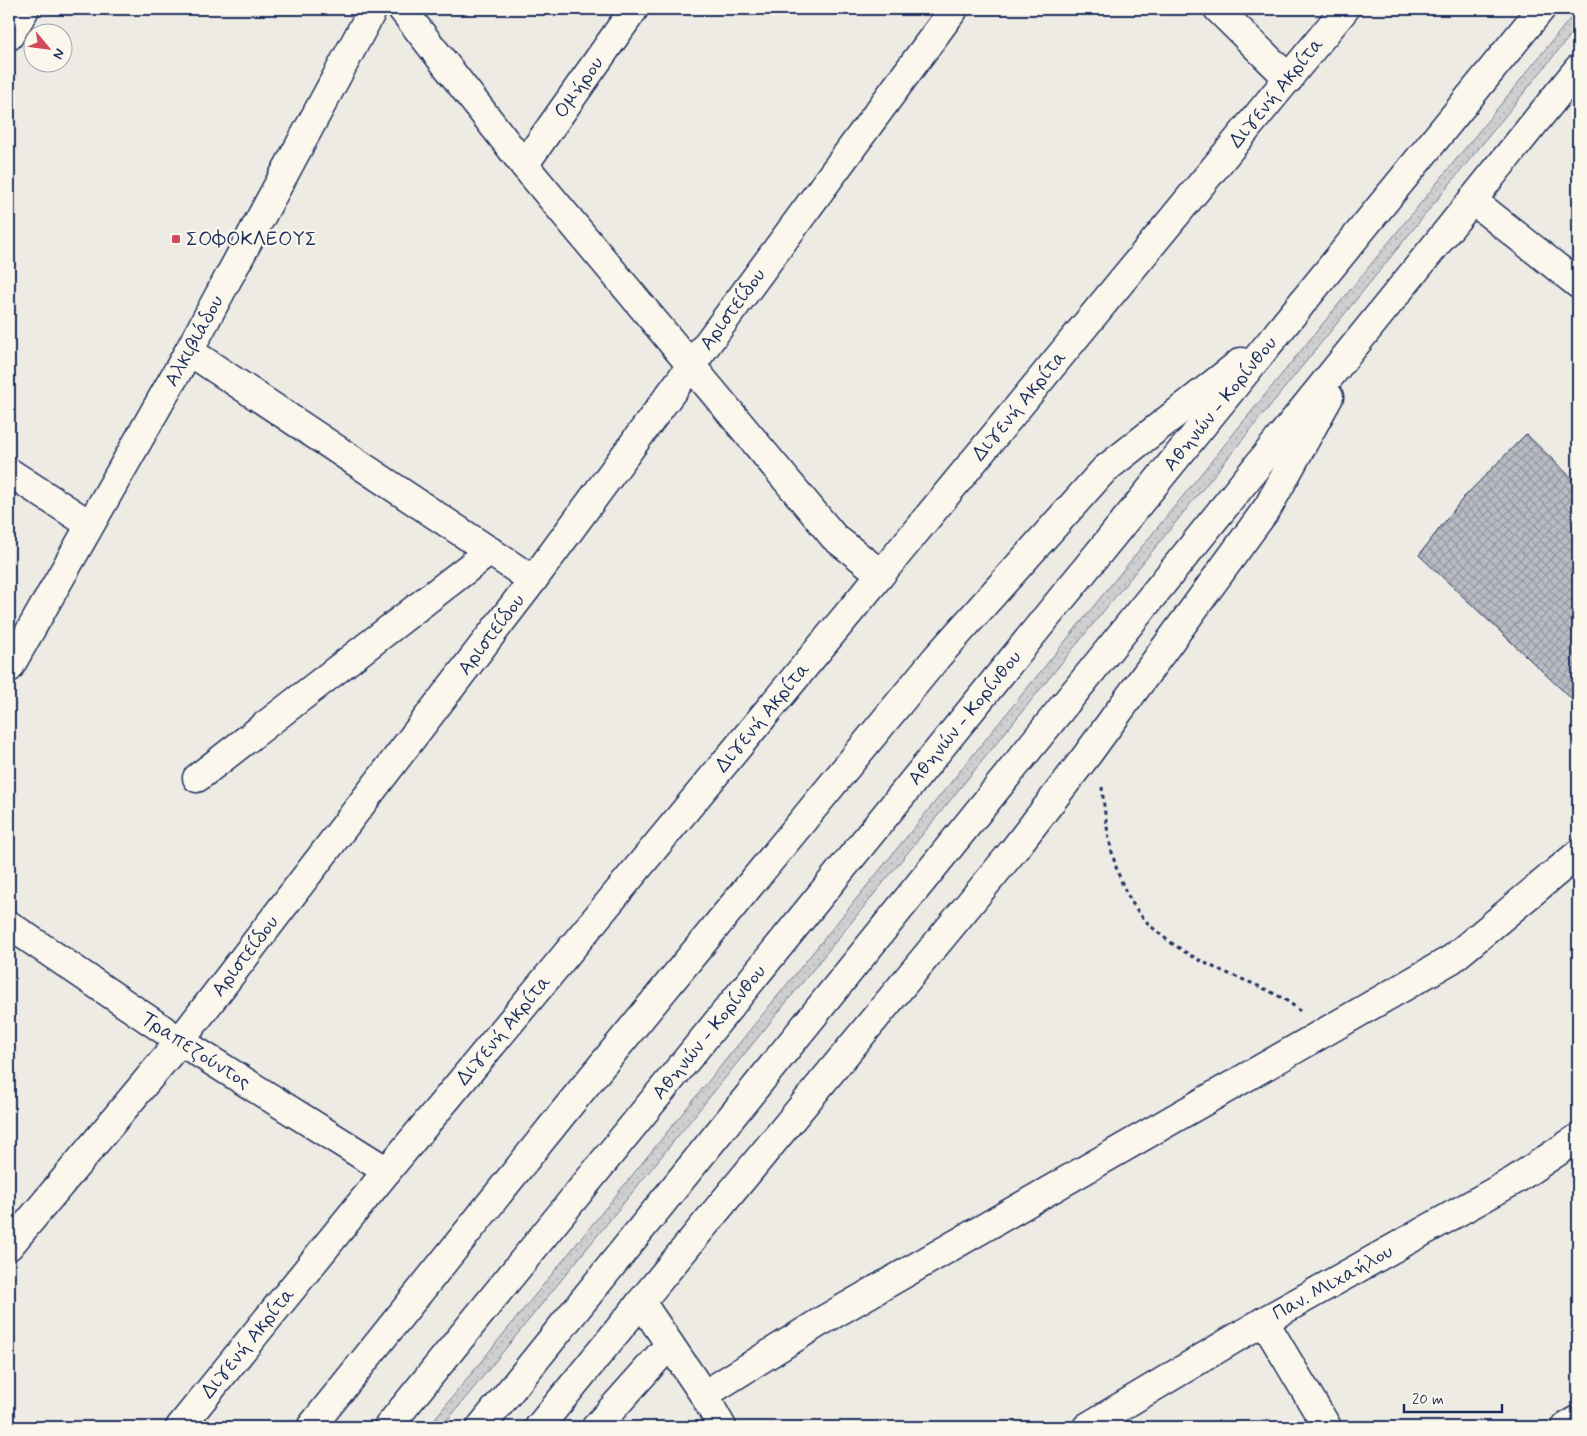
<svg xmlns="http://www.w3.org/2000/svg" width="1587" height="1436" viewBox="0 0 1587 1436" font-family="Mynerve,sans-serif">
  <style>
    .green { fill: url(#green-dots); stroke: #747f96 }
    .building { fill: url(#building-cross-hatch); stroke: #1b2f5e }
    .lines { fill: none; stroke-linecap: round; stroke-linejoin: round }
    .street-casing { stroke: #1b2f5e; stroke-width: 31 }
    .secondary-casing { stroke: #1b2f5e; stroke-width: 31 }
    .highway-casing { stroke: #1b2f5e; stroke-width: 31 }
    .path { stroke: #1b2f5e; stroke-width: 3; stroke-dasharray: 4 4; stroke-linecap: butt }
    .street { stroke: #fbf7ec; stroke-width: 28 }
    .secondary { stroke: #fbf7ec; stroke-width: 28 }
    .highway { stroke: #fbf7ec; stroke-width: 28 }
    .poi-dot { fill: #d1495b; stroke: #fbf7ec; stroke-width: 2 }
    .labels { text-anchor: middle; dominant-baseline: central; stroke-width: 4.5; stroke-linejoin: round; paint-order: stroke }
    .street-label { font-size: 20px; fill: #1b2f5e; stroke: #fbf7ec }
    .poi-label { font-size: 20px; fill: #1b2f5e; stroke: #fbf7ec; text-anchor: start }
  </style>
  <defs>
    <pattern id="green-dots" width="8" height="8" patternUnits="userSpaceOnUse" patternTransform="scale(1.25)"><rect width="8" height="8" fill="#cecfcf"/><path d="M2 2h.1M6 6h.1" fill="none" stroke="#b0b2b4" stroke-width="1.8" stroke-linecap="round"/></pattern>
    <pattern id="building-cross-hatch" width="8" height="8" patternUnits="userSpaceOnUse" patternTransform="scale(1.25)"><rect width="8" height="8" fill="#b9bcc3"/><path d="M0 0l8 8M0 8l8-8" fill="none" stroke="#9699a2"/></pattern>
  </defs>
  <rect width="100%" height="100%" fill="#eeebe4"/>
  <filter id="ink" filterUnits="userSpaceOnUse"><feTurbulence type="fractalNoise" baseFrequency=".02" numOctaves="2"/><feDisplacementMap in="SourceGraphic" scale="10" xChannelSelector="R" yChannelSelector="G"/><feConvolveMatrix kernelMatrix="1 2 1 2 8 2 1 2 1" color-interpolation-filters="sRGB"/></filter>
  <g filter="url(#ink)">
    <path class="green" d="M 1578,9 L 1578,26 L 442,1427 L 428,1427 Z"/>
    <path class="building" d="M 1526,434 L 1578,484 L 1578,705 L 1419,555 L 1464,497 Z"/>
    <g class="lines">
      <g class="street-casing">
        <g id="street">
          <path d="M 1218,9 L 1289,79"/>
          <path d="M 9,36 L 25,9"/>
          <path id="s1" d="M 524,165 L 634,9"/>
          <path d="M 1472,200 L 1578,284"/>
          <path d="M 189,351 L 533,580"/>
          <path d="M 9,472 L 89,524"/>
          <path d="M 197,778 L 490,551"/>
          <path id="s2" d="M 9,925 L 180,1041 L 387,1171"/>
          <path d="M 641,1302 L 704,1395 L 722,1427"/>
          <path d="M 1264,1321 L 1327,1427"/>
          <path d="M 704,1395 L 820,1322 L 1452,959 L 1578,854"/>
          <path id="s3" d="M 180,1427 L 387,1171 L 881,574"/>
          <path d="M 596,1427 L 669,1345"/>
          <path id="s4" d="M 1087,1427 L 1264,1321 L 1515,1180 L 1578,1138"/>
          <path d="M 1566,1427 L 1578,1420"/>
        </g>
      </g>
      <g class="secondary-casing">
        <g id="secondary">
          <path id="s5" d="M 402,9 L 524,165 L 834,537 L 881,574 L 1345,9"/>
          <path id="s6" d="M 9,668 L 189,351 L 373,9"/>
          <path id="s7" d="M 9,1246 L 180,1041 L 533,580 L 954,9"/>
          <path d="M 539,1427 L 641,1302"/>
        </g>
      </g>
      <g class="highway-casing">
        <g id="highway">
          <path d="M 641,1302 L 1013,851 L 1087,755 L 1268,507 L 1329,397"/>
          <path d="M 311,1427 L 571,1103 L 937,657 L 1104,470 L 1241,362"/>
          <path id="s8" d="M 388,1427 L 1541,9"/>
          <path d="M 481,1427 L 1578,69"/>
        </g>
      </g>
      <path class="path" d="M 1102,787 C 1106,827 1112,876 1137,910 C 1153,933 1184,953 1209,965 C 1239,980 1274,988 1300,1011"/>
      <use href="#street" class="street"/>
      <use href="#secondary" class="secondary"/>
      <use href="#highway" class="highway"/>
    </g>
  </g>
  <rect class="poi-dot" x="171" y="234" width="10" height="10" rx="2.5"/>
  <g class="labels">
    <g class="street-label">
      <text stroke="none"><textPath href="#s1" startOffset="95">Ομήρου</textPath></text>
      <text stroke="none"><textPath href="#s5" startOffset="1365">Διγενή Ακρίτα</textPath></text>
      <text stroke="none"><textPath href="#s7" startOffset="1184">Αριστείδου</textPath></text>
      <text stroke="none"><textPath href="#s6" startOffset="376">Αλκιβιάδου</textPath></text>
      <text stroke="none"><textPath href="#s8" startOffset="1319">Αθηνών - Κορίνθου</textPath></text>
      <text stroke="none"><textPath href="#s5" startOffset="960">Διγενή Ακρίτα</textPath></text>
      <text stroke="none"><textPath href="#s7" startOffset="779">Αριστείδου</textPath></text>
      <text stroke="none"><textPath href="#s3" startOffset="918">Διγενή Ακρίτα</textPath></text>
      <text stroke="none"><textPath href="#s8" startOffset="914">Αθηνών - Κορίνθου</textPath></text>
      <text stroke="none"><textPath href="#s7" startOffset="374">Αριστείδου</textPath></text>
      <text stroke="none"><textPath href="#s3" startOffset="512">Διγενή Ακρίτα</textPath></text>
      <text stroke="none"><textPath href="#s8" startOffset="509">Αθηνών - Κορίνθου</textPath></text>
      <text stroke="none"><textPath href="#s2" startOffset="225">Τραπεζούντος</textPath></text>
      <text stroke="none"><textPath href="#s4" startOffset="285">Παν. Μιχαήλου</textPath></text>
      <text stroke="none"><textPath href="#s3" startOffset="108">Διγενή Ακρίτα</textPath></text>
    </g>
    <g class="poi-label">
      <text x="186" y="239">ΣΟΦΟΚΛΕΟΥΣ</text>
    </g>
  </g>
  <rect width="1587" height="1436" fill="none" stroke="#fbf7ec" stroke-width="30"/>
  <rect x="15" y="15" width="1557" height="1406" fill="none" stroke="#1b2f5e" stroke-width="2" filter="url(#ink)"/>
  <g transform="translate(48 48) rotate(119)"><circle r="24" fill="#fbf7ec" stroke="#a1a7b3"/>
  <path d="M0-4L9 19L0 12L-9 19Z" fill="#d1495b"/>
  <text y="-8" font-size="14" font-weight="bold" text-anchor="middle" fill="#1b2f5e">N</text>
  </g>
  <path d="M1404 1404v8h98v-8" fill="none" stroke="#1b2f5e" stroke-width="2.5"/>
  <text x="1412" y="1404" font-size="15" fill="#1b2f5e" stroke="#fbf7ec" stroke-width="4" paint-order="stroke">20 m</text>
</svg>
